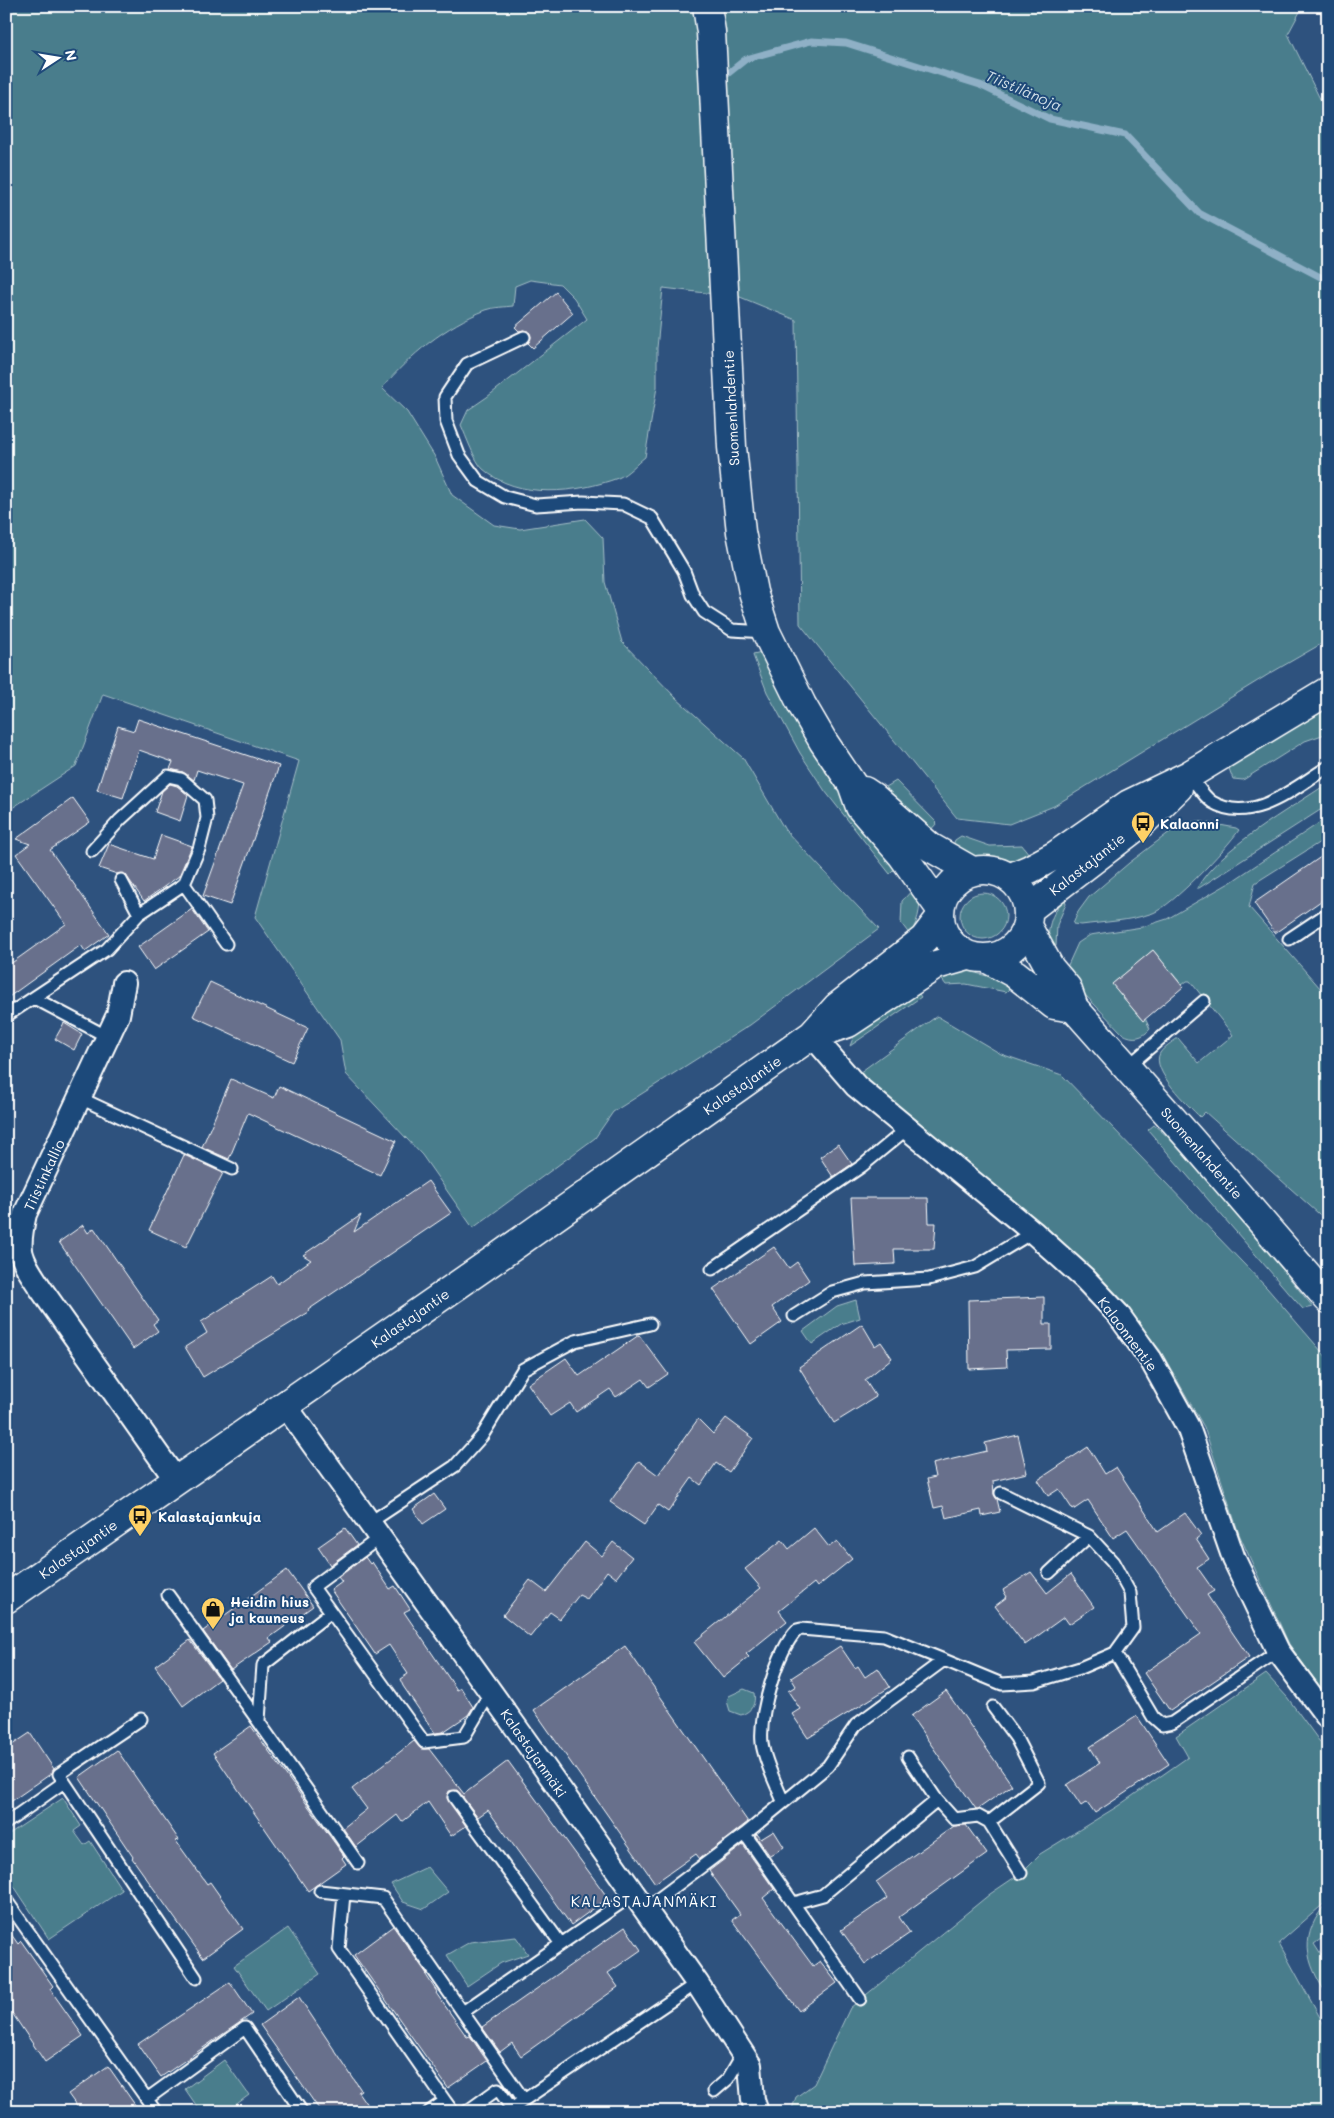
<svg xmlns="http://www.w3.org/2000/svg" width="1334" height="2118" viewBox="0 0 1334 2118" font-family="Mali,sans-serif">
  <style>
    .green { fill: #487d8c; stroke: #a4bec6 }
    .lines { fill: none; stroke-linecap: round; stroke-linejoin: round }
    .stream { stroke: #8fb0c6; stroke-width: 7 }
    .building { fill: #68708c; stroke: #fff }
    .service-casing { stroke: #fff; stroke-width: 15 }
    .minor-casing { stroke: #fff; stroke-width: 26 }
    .secondary-casing { stroke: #fff; stroke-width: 31 }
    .service { stroke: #1f4a7a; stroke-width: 11 }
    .minor { stroke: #1f4a7a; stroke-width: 22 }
    .secondary { stroke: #1f4a7a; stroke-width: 28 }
    .labels { text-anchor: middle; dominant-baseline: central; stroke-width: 4; stroke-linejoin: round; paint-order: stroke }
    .street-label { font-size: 14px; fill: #fff; stroke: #1f4a7a }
    .poi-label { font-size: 14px; font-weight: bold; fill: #fff; stroke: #1f4a7a; text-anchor: start }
    .water-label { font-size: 15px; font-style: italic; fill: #d0dee7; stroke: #1f4a7a }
    .neighbourhood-label { font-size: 15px; letter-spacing: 1px; fill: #fff; stroke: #1f4a7a }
  </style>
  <rect width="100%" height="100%" fill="#2e527e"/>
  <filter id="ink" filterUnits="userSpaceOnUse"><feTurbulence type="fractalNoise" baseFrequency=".02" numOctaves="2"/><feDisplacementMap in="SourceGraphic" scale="10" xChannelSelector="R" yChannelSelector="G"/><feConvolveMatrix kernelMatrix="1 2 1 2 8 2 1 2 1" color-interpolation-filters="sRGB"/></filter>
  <g filter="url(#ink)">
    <path class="green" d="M 6,6 L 1303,6 L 1288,34 L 1328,115 L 1328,640 L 1269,674 L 1054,806 L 1009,824 L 957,818 L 800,624 L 796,320 L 740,297 L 663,288 L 657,348 L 657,387 L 645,457 C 637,463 628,474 618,478 C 577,493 518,500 483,469 C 475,462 466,436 461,425 L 468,410 L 487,397 L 587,319 L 574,298 L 560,284 L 530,280 L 515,286 L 513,306 C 505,307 494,307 486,310 C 445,326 410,355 382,388 L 407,412 L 435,457 L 452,495 L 494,525 L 520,529 L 585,519 L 603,538 L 605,582 L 622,642 L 676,698 L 743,758 L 785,830 L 879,929 L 750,1025 L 613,1112 L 595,1138 L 473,1228 L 422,1155 L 346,1074 L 340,1040 L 255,917 L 299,761 L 103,694 L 76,766 L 6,812 Z
      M 762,652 C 779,691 797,729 821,765 C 844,800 872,832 899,865 L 890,874 L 825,791 L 800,753 L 767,692 L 754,658 L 753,654 Z
      M 1328,704 L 1328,733 L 1305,741 L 1243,780 L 1233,779 L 1228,766 Z
      M 896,781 L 937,823 L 928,833 L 907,813 L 886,787 Z
      M 1328,783 L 1328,805 L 1199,888 L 1197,888 C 1220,847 1289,810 1328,783 Z
      M 1328,817 L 1328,837 L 1255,883 L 1249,907 L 1328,997 L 1328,1222 L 1205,1112 L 1200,1117 C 1188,1105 1150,1070 1160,1053 C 1164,1047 1172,1042 1178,1038 L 1199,1063 L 1233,1035 L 1190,981 L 1187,981 L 1182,985 L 1153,950 L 1112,984 L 1142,1020 L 1145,1018 L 1150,1029 C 1143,1038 1133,1040 1123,1034 L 1064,973 L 1064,969 L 1068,965 L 1078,943 L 1090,935 L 1142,927 L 1167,919 L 1231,882 Z
      M 1198,821 L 1236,828 L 1239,830 C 1226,849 1172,906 1153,913 C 1130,921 1104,922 1081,925 L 1073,924 L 1078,912 L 1089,897 L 1129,863 L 1179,825 Z
      M 961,836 L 990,846 L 1022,845 L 1032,858 C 1005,866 977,858 952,848 L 955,840 Z
      M 917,885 C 922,904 920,917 910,935 L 901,923 L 902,901 Z
      M960 916a23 23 0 1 1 46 0a23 23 0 1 1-46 0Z
      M 1065,899 L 1066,904 L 1057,925 L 1056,946 L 1050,951 C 1046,930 1050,914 1065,899 Z
      M 960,969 L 991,977 L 1011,987 L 1006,992 L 966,984 L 946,985 L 937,973 Z
      M 914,987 L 921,997 L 850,1046 L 856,1030 Z
      M 937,1016 L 1001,1054 L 1062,1075 L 1267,1288 L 1328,1359 L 1328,1698 L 1289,1644 L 1239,1534 L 1204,1427 L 1160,1350 L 1112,1290 L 988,1182 L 859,1073 Z
      M 1154,1125 L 1167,1136 L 1251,1231 L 1313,1307 L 1303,1309 L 1287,1291 L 1148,1130 Z
      M 856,1300 L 860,1318 L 841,1324 L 812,1344 L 803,1331 L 837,1306 Z
      M 1266,1674 L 1287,1697 L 1328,1753 L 1328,1900 L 1279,1943 L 1328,2032 L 1328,2112 L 791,2112 L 796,2097 L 814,2084 L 850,2008 L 990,1894 L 1021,1873 L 1040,1854 L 1118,1806 L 1188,1757 L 1176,1736 Z
      M 744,1689 L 754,1693 C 756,1704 752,1711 741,1715 L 730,1711 L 727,1701 L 729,1696 Z
      M 63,1798 L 81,1826 L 74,1831 L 84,1845 L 90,1841 L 122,1890 L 49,1939 L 6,1874 L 6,1836 Z
      M 427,1867 L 448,1892 L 424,1909 L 403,1902 L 391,1884 Z
      M 1328,1901 L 1328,1934 L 1314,1944 L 1321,1955 L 1328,1952 L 1328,1996 C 1304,1960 1299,1936 1328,1901 Z
      M 288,1928 L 320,1974 L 266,2011 L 234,1966 Z
      M 516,1937 L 528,1954 L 501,1963 L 467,1986 L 447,1955 L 470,1942 Z
      M 224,2060 L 249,2095 L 226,2112 L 201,2112 L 185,2089 Z"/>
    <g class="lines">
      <path class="stream" d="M 721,79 L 746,59 L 811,41 L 846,43 L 980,85 L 1050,119 L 1125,135 L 1199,213 L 1328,281"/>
    </g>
    <path class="building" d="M 556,292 L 573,313 L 533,348 L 528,343 L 531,337 L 529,331 L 524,330 L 519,331 L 515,327 Z
      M 138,719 L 279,766 L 230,905 L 203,896 L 243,785 L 197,770 L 194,780 L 183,772 L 170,769 L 173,762 L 139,750 L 123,798 L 97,790 L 118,726 L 134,731 Z
      M 170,784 L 177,786 L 188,795 L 180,821 L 155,812 L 162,791 Z
      M 73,798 L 90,822 L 50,850 L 109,934 L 85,951 L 81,945 L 6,999 L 6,967 L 66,924 L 16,854 L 30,844 L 16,839 Z
      M 161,835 L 192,846 L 179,876 L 144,901 L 125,874 L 117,874 L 99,868 L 109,844 L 153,859 Z
      M 1328,852 L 1328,896 L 1275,933 L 1254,903 Z
      M 192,909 L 208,932 L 154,970 L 138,947 Z
      M 1153,950 L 1183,987 L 1143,1021 L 1112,984 Z
      M 210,982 L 308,1028 L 292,1062 L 193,1016 Z
      M 64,1023 L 82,1034 L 74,1050 L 55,1039 Z
      M 231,1079 L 274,1098 L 279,1086 L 396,1141 L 380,1175 L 248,1113 L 229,1159 L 202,1147 Z
      M 838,1144 L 852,1164 L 833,1177 L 820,1157 Z
      M 184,1155 L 223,1173 L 186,1247 L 149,1230 Z
      M 428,1181 L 451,1213 L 308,1310 L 309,1312 L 203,1377 L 185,1347 L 207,1333 L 201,1322 L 272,1276 L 277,1284 L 311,1260 L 303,1255 L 361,1215 L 354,1232 Z
      M 851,1198 L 928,1198 L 929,1223 L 936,1223 L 934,1249 L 894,1249 L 895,1264 L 855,1266 Z
      M 83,1225 L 88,1233 L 94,1228 L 158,1320 L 153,1324 L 158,1331 L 133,1349 L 59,1242 Z
      M 774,1247 L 789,1268 L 797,1262 L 809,1280 L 772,1307 L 782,1322 L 751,1344 L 713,1289 Z
      M 1044,1297 L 1044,1324 L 1051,1324 L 1051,1349 L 1006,1350 L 1007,1367 L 969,1369 L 968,1300 Z
      M 862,1324 L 875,1346 L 881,1342 L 892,1358 L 865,1380 L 876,1397 L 834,1423 L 799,1367 Z
      M 639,1335 L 668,1374 L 649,1387 L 643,1379 L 616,1397 L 610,1389 L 576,1412 L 570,1403 L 550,1416 L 528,1384 L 566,1358 L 579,1376 Z
      M 726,1418 L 753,1438 L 729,1472 L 716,1463 L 701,1485 L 692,1478 L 668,1512 L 658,1505 L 644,1525 L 610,1502 L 639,1461 L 658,1475 L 698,1419 L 713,1434 Z
      M 1018,1435 L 1027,1473 L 993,1481 L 994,1494 L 997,1499 L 1000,1512 L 982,1516 L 981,1510 L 946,1518 L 943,1506 L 934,1508 L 927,1479 L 935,1477 L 932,1464 L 987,1451 L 985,1443 Z
      M 1088,1447 L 1105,1474 L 1116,1467 L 1158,1532 L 1185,1513 L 1201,1535 L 1196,1539 L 1209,1559 L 1197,1567 L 1214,1591 L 1207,1595 L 1249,1657 L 1170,1711 L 1144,1673 L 1201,1634 L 1127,1529 L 1113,1538 L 1088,1500 L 1073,1510 L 1059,1489 L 1048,1496 L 1038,1480 Z
      M 434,1494 L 445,1509 L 423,1524 L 413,1509 Z
      M 345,1528 L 357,1545 L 330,1565 L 318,1547 Z
      M 814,1528 L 829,1547 L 837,1541 L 852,1559 L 817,1587 L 814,1583 L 779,1611 L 787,1621 L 746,1654 L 749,1657 L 723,1678 L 694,1642 L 761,1588 L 745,1569 L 782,1540 L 789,1549 Z
      M 585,1542 L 602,1556 L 613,1542 L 632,1557 L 616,1578 L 607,1571 L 587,1599 L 579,1595 L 560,1619 L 550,1612 L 530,1637 L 503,1615 L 530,1580 L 546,1592 Z
      M 365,1557 L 370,1564 L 372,1562 L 390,1589 L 395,1586 L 410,1609 L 404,1612 L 457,1690 L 461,1688 L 473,1707 L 468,1715 L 443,1732 L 435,1733 L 403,1686 L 400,1679 L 408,1674 L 389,1645 L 375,1654 L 331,1590 L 342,1582 L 338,1577 Z
      M 287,1570 L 313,1606 L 269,1638 L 272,1642 L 231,1670 L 203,1631 Z
      M 1031,1572 L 1047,1593 L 1071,1574 L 1094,1607 L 1069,1624 L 1064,1617 L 1025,1645 L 995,1606 L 1007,1597 L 1003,1590 Z
      M 190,1640 L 219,1679 L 183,1706 L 155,1666 Z
      M 625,1646 L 748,1822 L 700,1859 L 696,1854 L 655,1883 L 534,1710 Z
      M 840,1646 L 855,1668 L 858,1666 L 865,1677 L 878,1668 L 890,1687 L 808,1738 L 792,1714 L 800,1709 L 788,1691 L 796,1686 L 791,1678 Z
      M 946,1691 L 1012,1785 L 978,1809 L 976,1809 L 911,1716 Z
      M 1137,1716 L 1169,1764 L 1095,1813 L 1087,1802 L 1081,1806 L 1067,1785 L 1100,1763 L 1090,1747 Z
      M 251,1726 L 344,1856 L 342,1858 L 346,1864 L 308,1891 L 213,1753 Z
      M 30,1733 L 54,1769 L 52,1773 L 6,1805 L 6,1749 Z
      M 414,1741 L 421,1749 L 429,1749 L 464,1794 L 508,1761 L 608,1898 L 571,1925 L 488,1810 L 478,1817 L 457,1790 L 449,1791 L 447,1798 L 466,1826 L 451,1836 L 428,1802 L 402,1822 L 397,1815 L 356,1847 L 343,1828 L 367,1809 L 352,1789 Z
      M 117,1750 L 179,1840 L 176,1841 L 207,1884 L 210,1882 L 243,1929 L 203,1958 L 132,1858 L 133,1857 L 79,1777 Z
      M 966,1825 L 987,1854 L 899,1917 L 910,1933 L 865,1964 L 841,1930 L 887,1898 L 876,1882 L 954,1826 Z
      M 774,1831 L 784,1847 L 770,1856 L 755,1835 L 757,1834 L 761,1839 Z
      M 743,1845 L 774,1889 L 763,1898 L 813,1966 L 820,1961 L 837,1983 L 799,2011 L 732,1920 L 740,1914 L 709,1871 Z
      M 393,1926 L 427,1974 L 426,1975 L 437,1992 L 436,1993 L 467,2037 L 470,2036 L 487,2061 L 448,2088 L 354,1955 Z
      M 6,1927 L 18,1944 L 21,1941 L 53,1986 L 50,1989 L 83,2036 L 45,2062 L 6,2004 Z
      M 625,1927 L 641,1950 L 608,1973 L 618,1987 L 521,2056 L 512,2043 L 500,2052 L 482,2027 Z
      M 230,1982 L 252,2014 L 161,2077 L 138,2044 Z
      M 299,1997 L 361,2090 L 358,2092 L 372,2112 L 321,2112 L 260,2025 Z
      M 108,2066 L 140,2112 L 81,2112 L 68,2094 Z"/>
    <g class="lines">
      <g class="service-casing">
        <path id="service" d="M 524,337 L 467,364 L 445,397 L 446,421 L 459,455 L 478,481 L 505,497 L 536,505 L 583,502 L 623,504 L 652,518 L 684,571 L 693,595 L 704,612 L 732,630 L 766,632
          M 1189,775 C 1196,783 1203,796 1212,802 C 1252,826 1295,787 1328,767
          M 121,880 L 139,914
          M 184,884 L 226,944
          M 1289,939 L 1328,913
          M 34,998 L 108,1037
          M 6,1016 L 107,949 L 139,914 L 184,884 L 199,849 L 207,818 L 205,800 L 181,779 L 168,776 L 120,820 L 92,851
          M 1126,1068 L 1204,1001
          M 80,1098 L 232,1169
          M 712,1269 L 862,1166 L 908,1128
          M 794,1316 L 832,1292 L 865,1283 L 929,1279 L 975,1267 L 1033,1232
          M 369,1523 L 455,1466 L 482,1436 L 523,1369 L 575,1341 L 650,1324
          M 371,1544 L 313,1587 L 424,1742 L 464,1737 L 484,1703
          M 1049,1573 L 1089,1536
          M 168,1595 C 232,1684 296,1773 358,1863
          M 1115,1653 L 1153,1717 L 1162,1725 L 1172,1723 L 1278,1651
          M 944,1660 L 1002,1684 L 1034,1682 L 1080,1668 L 1115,1653 L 1133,1628 L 1130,1593 L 1113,1562 L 1089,1536 L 1001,1493
          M 993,1707 L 1016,1738 L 1039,1783 L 989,1822 L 1021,1873
          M 141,1719 L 59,1774 L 196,1978
          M 259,1720 L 263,1665 L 331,1612
          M 908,1757 L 937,1800 L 954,1819 L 978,1816 L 989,1822
          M 454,1797 L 561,1944 L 634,1894
          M 783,1801 C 776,1784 764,1760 762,1743 C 759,1714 777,1651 797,1630 L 801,1629 L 884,1636 L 944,1660 L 856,1725 L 828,1766 L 745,1834 L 860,1999
          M 6,1823 L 64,1782
          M 320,1891 L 383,1898 L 524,2100
          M 344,1894 L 339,1949 L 445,2101 L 429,2112
          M 6,1900 L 156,2112
          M 794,1903 L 823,1895 L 937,1800
          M 645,1909 L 745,1834
          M 463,2012 L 561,1944
          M 714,2091 L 728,2079 L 742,2055
          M 147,2099 L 245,2028 L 302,2112
          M 445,2101 L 453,2112
          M 466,2112 L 498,2089 L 512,2109
          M 514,2112 L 512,2109 L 524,2100 L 697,1983"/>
      </g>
      <g class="minor-casing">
        <path id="minor" d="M 124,983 L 118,1015 L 25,1214 C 16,1253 20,1257 41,1289 L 176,1480
          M 812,1035 L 856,1086 L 1033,1232 L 1084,1278 L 1118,1314 L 1151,1360 L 1188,1427 L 1234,1559 L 1278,1651 L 1328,1718
          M 285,1405 L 520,1733 L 697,1983 L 750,2065 L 753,2100 L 757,2112"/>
      </g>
      <g class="secondary-casing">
        <path id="secondary" d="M 707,6 L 711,32 L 732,447 L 741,532 L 753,592 L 766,632 L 802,705 L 823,741 L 852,784 L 860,807 L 902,855 L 940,908
          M 864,791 L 873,797 L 930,847 L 972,871
          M940 914a44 44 0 1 1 88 0a44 44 0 1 1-88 0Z
          M 1009,878 L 1030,869 L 1056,855 L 1129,804 L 1189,775 L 1328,691
          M 1028,910 L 1144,821 L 1178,788
          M 1027,926 L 1050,968 L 1067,988 L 1074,1008 L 1192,1141 L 1328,1299
          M 986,958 L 1015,974 L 1054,1005 L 1074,1008
          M 816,1034 L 848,1023 L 936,965 L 968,956
          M 6,1599 L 498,1257 L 812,1035 L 837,1007 L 924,939 L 940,918"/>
      </g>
      <use href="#service" class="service"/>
      <use href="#minor" class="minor"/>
      <use href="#secondary" class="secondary"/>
    </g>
  </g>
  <defs>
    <g id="bus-pin" transform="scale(1.25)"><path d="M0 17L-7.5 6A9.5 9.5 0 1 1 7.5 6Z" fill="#ffd166" stroke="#1f4a7a"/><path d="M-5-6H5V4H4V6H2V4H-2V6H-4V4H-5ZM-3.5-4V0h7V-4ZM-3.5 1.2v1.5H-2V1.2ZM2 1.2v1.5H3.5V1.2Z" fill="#111"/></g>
    <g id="shop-pin" transform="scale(1.25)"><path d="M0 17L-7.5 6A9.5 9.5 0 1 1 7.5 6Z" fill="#ffd166" stroke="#1f4a7a"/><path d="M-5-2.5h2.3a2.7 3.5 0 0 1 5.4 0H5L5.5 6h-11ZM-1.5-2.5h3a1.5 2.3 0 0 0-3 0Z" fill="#111"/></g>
  </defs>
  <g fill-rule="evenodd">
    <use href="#bus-pin" x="1143" y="823"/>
    <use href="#bus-pin" x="140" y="1516"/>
    <use href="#shop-pin" x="213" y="1609"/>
  </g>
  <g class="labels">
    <g class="street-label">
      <text transform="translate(731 408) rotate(-93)">Suomenlahdentie</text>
      <text transform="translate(1087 864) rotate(-38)">Kalastajantie</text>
      <text transform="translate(742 1085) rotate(-35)">Kalastajantie</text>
      <text transform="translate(1202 1153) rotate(49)">Suomenlahdentie</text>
      <text transform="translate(44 1175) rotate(-65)">Tiistinkallio</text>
      <text transform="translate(410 1318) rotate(-35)">Kalastajantie</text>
      <text transform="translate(1128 1334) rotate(53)">Kalaonnentie</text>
      <text transform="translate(78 1549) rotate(-35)">Kalastajantie</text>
      <text transform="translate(534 1753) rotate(55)">Kalastajanmäki</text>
    </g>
    <g class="poi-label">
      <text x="1160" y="823">Kalaonni</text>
      <text x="158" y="1516">Kalastajankuja</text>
      <text x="230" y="1601">Heidin hius<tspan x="230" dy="16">ja kauneus</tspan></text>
    </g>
    <g class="water-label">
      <text transform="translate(1024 90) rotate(23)">Tiistilänoja</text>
    </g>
    <g class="neighbourhood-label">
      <text x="644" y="1901">KALASTAJANMÄKI</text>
    </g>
  </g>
  <rect width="1334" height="2118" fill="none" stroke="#1f4a7a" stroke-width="25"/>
  <rect x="12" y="12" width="1309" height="2093" fill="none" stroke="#fff" stroke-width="2" filter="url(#ink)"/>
  <g transform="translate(58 58) rotate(78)" stroke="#1f4a7a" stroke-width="4" paint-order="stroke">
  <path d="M0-4L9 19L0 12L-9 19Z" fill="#ffffff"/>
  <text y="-8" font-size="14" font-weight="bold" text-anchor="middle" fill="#ffffff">N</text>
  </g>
</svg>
